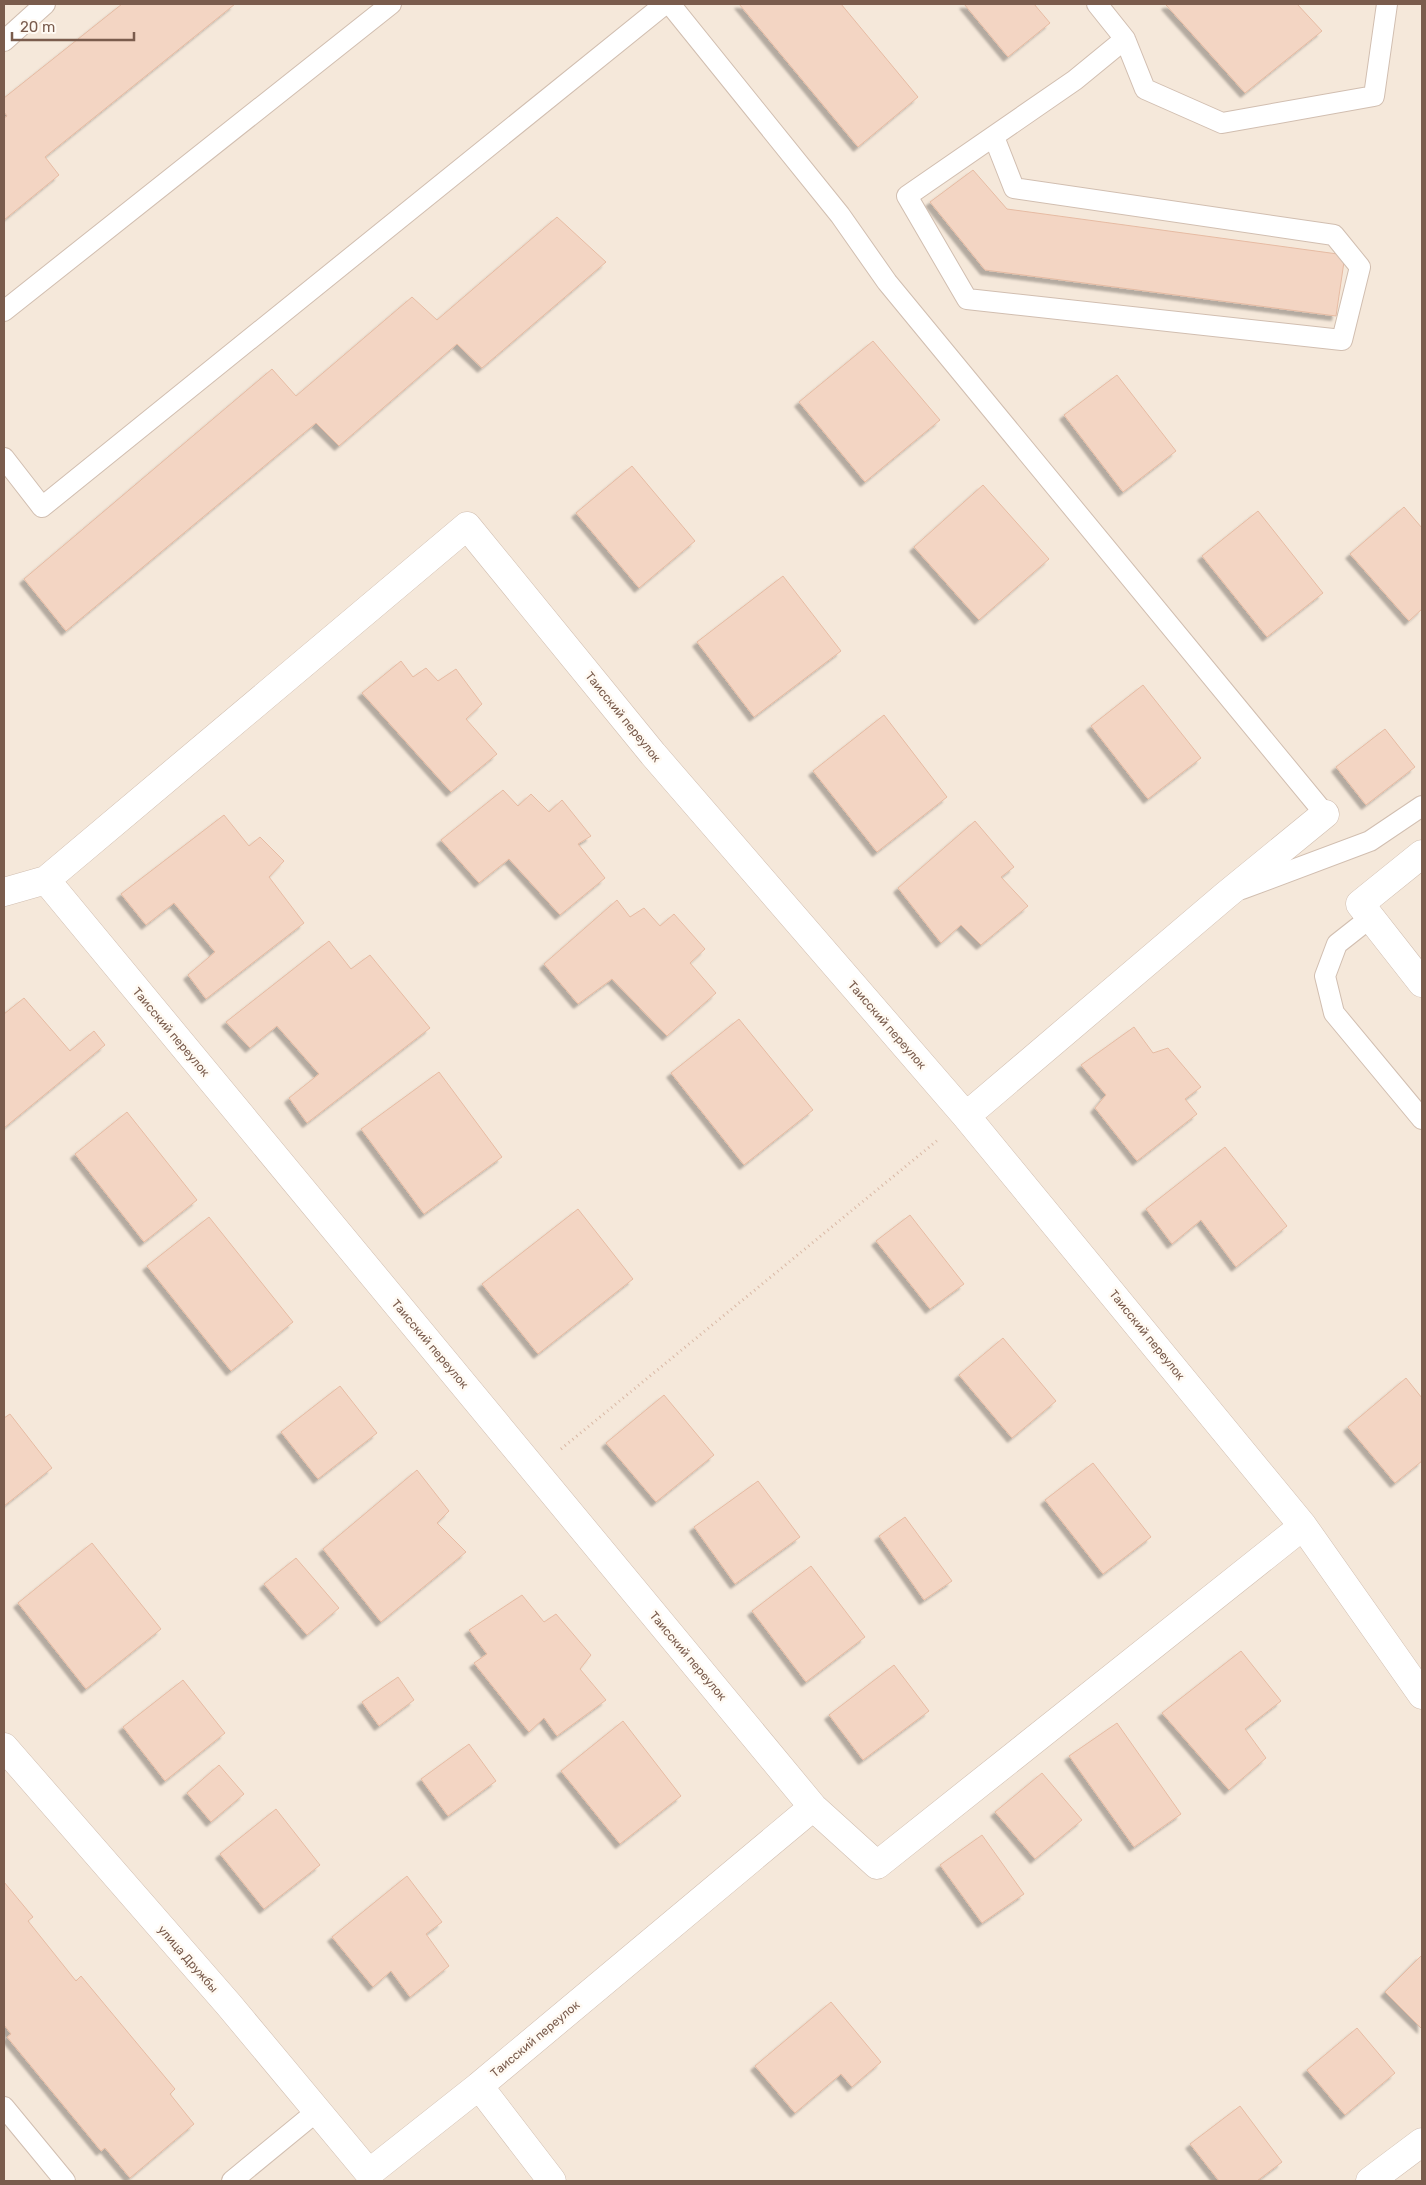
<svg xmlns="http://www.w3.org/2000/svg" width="1426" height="2185" viewBox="0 0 1426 2185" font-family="Rubik,sans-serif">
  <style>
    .residential { fill: #f5e8da }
    .building { fill: #f3d5c3; stroke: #e6bba3; filter: url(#shadow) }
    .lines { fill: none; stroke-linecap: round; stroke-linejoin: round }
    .lane-casing { stroke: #d1beb0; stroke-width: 22 }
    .street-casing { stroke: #d1beb0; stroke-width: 29 }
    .path { stroke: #d9b8a5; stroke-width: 3; stroke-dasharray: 1 4; stroke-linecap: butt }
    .lane { stroke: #fff; stroke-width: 20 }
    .street { stroke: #fff; stroke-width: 28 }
    .labels { text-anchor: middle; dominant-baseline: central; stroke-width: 5; stroke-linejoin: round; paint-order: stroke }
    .street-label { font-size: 12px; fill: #7a5c4d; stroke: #fffaf3 }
  </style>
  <defs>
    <filter id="shadow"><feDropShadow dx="-4.5" dy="4.5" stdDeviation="1" flood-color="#0004"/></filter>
  </defs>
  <rect width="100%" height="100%" fill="#fdf6ec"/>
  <path class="residential" d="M 4,4 L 1422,4 L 1422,2181 L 4,2181 Z"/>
  <path class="building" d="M 122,4 L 235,4 L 45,157 L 59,175 L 4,220 L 4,118 L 7,116 L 4,112 L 4,98 Z
    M 739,4 L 841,4 L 918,97 L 858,147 Z
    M 964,4 L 1034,4 L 1050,23 L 1008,57 Z
    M 1169,4 L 1297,4 L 1322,31 L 1245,93 L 1166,5 Z
    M 973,170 L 1007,209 L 1345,255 L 1336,316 L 985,270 L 930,202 Z
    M 557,217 L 606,262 L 482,368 L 457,344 L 339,446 L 316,423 L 66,631 L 24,579 L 272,369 L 296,396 L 412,297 L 437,320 Z
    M 873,341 L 940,420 L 865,482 L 799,402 Z
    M 1117,375 L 1176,451 L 1123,492 L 1064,415 Z
    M 632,466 L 695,541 L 639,588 L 576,513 Z
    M 983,485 L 1049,559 L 979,620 L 914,547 Z
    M 1404,507 L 1422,528 L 1422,609 L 1409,621 L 1350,554 Z
    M 1258,511 L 1323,593 L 1267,637 L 1202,556 Z
    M 783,576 L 841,651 L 754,717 L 697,642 Z
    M 401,661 L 413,677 L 426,668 L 438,681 L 456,669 L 482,704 L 466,719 L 497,754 L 451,792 L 362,693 Z
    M 1143,685 L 1201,758 L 1148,799 L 1091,726 Z
    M 884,715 L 947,797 L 877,852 L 813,771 Z
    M 1385,729 L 1415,767 L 1366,805 L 1336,767 Z
    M 503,790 L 518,806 L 531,794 L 549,812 L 562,800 L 591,836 L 578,844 L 605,878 L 560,915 L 509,859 L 479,883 L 441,840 Z
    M 224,815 L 249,846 L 260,837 L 284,861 L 269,877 L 304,923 L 206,999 L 188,975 L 215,952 L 174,903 L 146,925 L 121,894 Z
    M 975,821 L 1014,867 L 1001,877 L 1028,906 L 981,945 L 961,925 L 941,943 L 898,888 Z
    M 617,900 L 630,917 L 644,908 L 660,926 L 674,914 L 705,949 L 690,963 L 716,993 L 667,1036 L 612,979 L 578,1004 L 544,964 Z
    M 329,941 L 351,969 L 370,955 L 430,1028 L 307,1123 L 289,1098 L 319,1074 L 277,1026 L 250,1048 L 226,1022 Z
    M 24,998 L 70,1051 L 94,1031 L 105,1045 L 4,1128 L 4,1014 Z
    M 739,1019 L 813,1110 L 744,1165 L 671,1073 Z
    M 1134,1027 L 1153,1053 L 1168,1048 L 1201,1087 L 1185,1099 L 1197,1114 L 1137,1161 L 1095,1108 L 1106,1095 L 1081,1065 Z
    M 439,1072 L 502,1157 L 424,1214 L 361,1129 Z
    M 127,1112 L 197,1200 L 144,1242 L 75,1154 Z
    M 1225,1147 L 1287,1226 L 1236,1267 L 1201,1220 L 1172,1244 L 1146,1209 Z
    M 578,1209 L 633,1279 L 538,1354 L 482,1284 Z
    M 910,1215 L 964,1284 L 930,1309 L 876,1241 Z
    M 209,1217 L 293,1322 L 231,1371 L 147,1266 Z
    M 1003,1338 L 1056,1401 L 1012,1438 L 959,1375 Z
    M 1406,1378 L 1422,1398 L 1422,1461 L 1395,1483 L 1348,1427 Z
    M 340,1386 L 377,1433 L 318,1479 L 281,1432 Z
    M 664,1395 L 714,1455 L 656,1502 L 606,1443 Z
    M 10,1414 L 52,1468 L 4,1506 L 4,1418 Z
    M 1093,1463 L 1151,1537 L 1103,1574 L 1045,1500 Z
    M 417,1470 L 449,1511 L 437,1523 L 466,1552 L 381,1622 L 323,1549 Z
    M 758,1481 L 800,1537 L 735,1584 L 694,1527 Z
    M 905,1517 L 952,1581 L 924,1600 L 879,1536 Z
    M 92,1543 L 161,1629 L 86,1689 L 18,1603 Z
    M 296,1558 L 339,1608 L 307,1635 L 264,1584 Z
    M 811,1566 L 865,1637 L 806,1682 L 752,1611 Z
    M 522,1595 L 544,1622 L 556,1614 L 591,1655 L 580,1669 L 606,1700 L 557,1736 L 544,1718 L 529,1732 L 474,1663 L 487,1654 L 469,1630 Z
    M 1241,1651 L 1281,1701 L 1245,1729 L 1266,1758 L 1229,1790 L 1162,1713 Z
    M 894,1665 L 929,1711 L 863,1760 L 829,1715 Z
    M 398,1677 L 414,1700 L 379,1726 L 362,1702 Z
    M 183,1680 L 225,1733 L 165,1781 L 123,1727 Z
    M 623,1721 L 681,1796 L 620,1844 L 561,1771 Z
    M 1117,1723 L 1181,1814 L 1134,1847 L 1069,1756 Z
    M 469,1744 L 496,1781 L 448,1816 L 421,1779 Z
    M 219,1765 L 244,1794 L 211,1822 L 187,1793 Z
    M 1042,1773 L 1082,1820 L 1035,1859 L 995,1812 Z
    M 276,1809 L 320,1865 L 264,1909 L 220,1854 Z
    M 982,1835 L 1024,1894 L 982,1923 L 940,1865 Z
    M 407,1876 L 442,1922 L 426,1934 L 449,1966 L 410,1997 L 391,1971 L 373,1987 L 332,1937 Z
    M 4,1882 L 33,1917 L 28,1921 L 76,1981 L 81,1976 L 175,2089 L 170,2094 L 194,2124 L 130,2178 L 105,2148 L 101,2151 L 7,2037 L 11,2034 L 4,2025 Z
    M 1422,1955 L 1422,2029 L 1385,1992 Z
    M 831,2002 L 881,2062 L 852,2087 L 841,2074 L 795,2113 L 755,2066 Z
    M 1357,2028 L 1395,2073 L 1345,2115 L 1307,2070 Z
    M 1240,2106 L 1282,2162 L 1257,2181 L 1219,2181 L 1190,2144 Z"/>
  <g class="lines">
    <g class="lane-casing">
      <path id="lane" d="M 670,4 L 840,215 L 887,282 L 1325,814
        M 1097,4 L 1125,39 L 1145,89 L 1222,123 L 1374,96 L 1387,4
        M 4,41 L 45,4
        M 994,137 L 1014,188 L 1334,235 L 1360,267 L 1342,340 L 967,299 L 907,196 L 1075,80 L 1125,39
        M 4,311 L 391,4
        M 4,458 L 42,507 L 665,4
        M 1242,889 L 1370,841 L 1422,806
        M 1370,918 L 1337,944 L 1325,976 L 1334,1013 L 1422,1119
        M 4,2107 L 65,2181
        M 232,2181 L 316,2112"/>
    </g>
    <g class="street-casing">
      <path id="street" d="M 1422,854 L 1360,904 L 1422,983
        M 46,880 L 813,1807 L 877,1865 L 1303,1526
        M 4,892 L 46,880 L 467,526 L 653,754 L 966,1116 L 1303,1526 L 1422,1695
        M 966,1116 L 1226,895 L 1325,814
        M 4,1747 L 229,2005 L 369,2173 L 479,2086 L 813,1807
        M 479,2086 L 552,2181
        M 1370,2181 L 1422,2142"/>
    </g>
    <path class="path" d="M 561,1449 L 939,1139"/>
    <use href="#lane" class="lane"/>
    <use href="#street" class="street"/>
  </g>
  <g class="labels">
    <g class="street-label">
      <text transform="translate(623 717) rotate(51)">Таисский переулок</text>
      <text transform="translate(887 1025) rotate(49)">Таисский переулок</text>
      <text transform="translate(171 1032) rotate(50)">Таисский переулок</text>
      <text transform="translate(1147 1335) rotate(51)">Таисский переулок</text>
      <text transform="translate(430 1344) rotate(50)">Таисский переулок</text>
      <text transform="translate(688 1656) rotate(50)">Таисский переулок</text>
      <text transform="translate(188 1959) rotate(49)">улица Дружбы</text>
      <text transform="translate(535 2039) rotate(-40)">Таисский переулок</text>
    </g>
  </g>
  <rect width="1426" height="2185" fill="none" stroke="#7a5c4d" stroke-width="10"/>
  <path d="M12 32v8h122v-8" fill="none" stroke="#7a5c4d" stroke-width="2.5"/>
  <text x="20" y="32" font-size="15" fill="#7a5c4d" stroke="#fffaf3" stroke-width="4" paint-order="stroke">20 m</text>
</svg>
